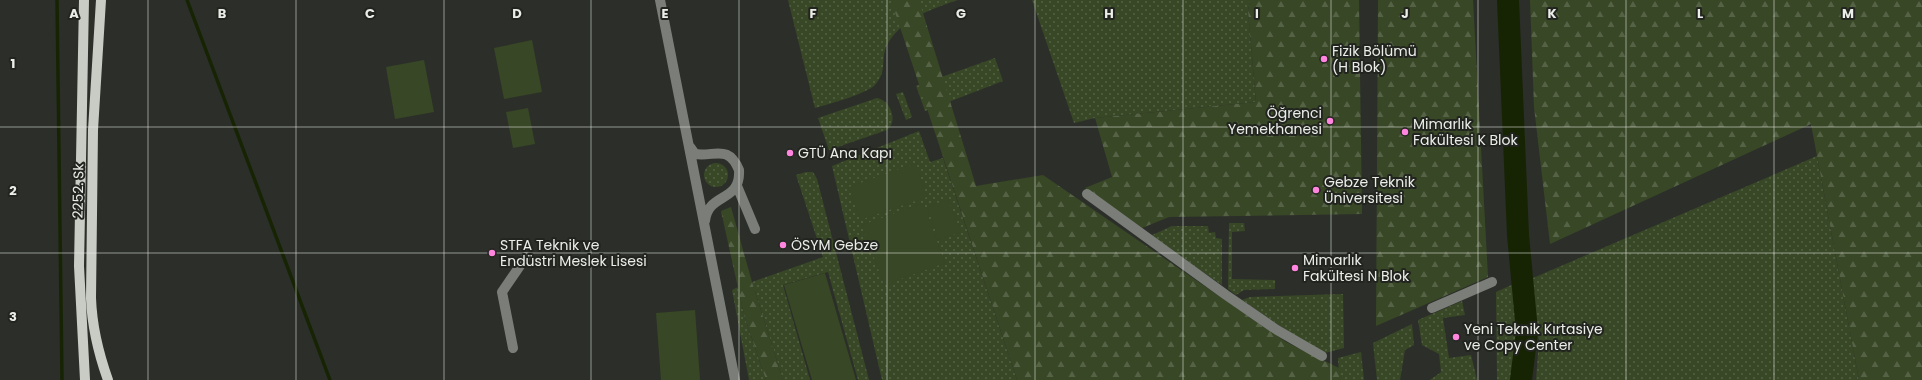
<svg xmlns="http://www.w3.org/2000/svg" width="1922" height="380" viewBox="0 0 1922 380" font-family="Poppins,sans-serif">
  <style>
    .grass { fill: url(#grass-dots) }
    .forest { fill: url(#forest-firs) }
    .pitch { fill: #384725 }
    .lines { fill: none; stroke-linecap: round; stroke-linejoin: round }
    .stream { stroke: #172404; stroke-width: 3.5 }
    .river { stroke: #172404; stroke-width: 22 }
    .minor { stroke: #7b7d79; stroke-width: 10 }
    .major { stroke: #c9ccc5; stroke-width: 10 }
    .grid { fill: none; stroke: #ebede9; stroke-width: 1; stroke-opacity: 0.55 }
    .poi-dot { fill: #ff85df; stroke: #22251f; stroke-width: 1.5 }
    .labels { text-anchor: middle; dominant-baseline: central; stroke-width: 4; stroke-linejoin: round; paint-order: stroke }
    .poi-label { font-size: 14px; fill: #ebede9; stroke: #22251f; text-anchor: start }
    .street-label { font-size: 14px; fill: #ebede9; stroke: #22251f }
    .grid-label { font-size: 13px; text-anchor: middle; font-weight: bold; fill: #ebede9; stroke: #22251f; stroke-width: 4; stroke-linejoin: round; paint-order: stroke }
  </style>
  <defs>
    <pattern id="grass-dots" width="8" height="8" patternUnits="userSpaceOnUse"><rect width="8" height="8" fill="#384725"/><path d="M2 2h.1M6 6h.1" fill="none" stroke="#556245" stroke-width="1.8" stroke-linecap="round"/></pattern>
    <pattern id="forest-firs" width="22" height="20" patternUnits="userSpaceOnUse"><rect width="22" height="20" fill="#384725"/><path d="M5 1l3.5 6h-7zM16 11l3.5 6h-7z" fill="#556245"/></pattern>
  </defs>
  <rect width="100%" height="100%" fill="#2c2f29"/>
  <path class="grass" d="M 788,0 L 958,0 C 933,8 900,20 887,45 C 880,59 888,70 875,85 C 866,94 829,104 815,108 Z
    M 1032,0 L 1250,0 L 1248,11 L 1256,102 L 1095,118 L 1074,123 Z
    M 995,58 L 1003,81 L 925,111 L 916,86 Z
    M 903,92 L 912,117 L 906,120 L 896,94 Z
    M 877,98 C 890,100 899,121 887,130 L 829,150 L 818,118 Z
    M 919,131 L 930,162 L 943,158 L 1017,380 L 882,380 L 832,166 Z
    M 1817,156 L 1859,380 L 1536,380 L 1539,339 L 1526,281 Z
    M704 175a12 12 0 1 1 24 0a12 12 0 1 1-24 0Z
    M 806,172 L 813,172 L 817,179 L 869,380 L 858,380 L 828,272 L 783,285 L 810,380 L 783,380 L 752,282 L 823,257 L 796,175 Z
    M 1229,223 L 1244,223 L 1245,231 L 1232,232 L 1232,279 L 1275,280 L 1275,289 L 1244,290 L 1236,295 L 1228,289 Z
    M 1172,226 L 1208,226 L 1209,233 L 1215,232 L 1216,238 L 1222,239 L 1222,285 L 1150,236 Z
    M 1518,282 L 1524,341 L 1520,380 L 1497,380 L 1496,292 Z
    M 738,287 L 744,315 L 766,380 L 749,380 L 732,290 Z
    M 1343,294 L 1344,348 L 1321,354 L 1242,300 L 1250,297 Z
    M 1462,301 L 1465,315 L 1443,318 L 1449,358 L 1471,355 L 1477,380 L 1430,380 L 1441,372 L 1439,354 L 1422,345 L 1418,320 Z
    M 1412,324 L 1414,345 L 1405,350 L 1400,380 L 1377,380 L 1373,343 Z
    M 1361,352 L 1364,380 L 1339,380 L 1338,358 Z"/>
  <path class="forest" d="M 891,0 L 919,0 L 976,186 L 1043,175 L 1286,342 L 1339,368 L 1339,380 L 1017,380 Z
    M 1250,0 L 1359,0 L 1362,214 L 1169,217 L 1142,228 L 1085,188 L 1112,177 L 1095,118 L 1256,102 L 1248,11 Z
    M 1378,0 L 1473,0 L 1488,277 L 1376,326 Z
    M 1530,0 L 1922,0 L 1922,380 L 1859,380 L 1811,124 L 1550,244 L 1534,107 Z
    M 731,207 L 752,282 L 783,380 L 766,380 L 744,315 L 721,211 Z"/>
  <path class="pitch" d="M 532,40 L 542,92 L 504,99 L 494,48 Z
    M 424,60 L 434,112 L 395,119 L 386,67 Z
    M 528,108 L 535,144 L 513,148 L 506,112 Z
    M 916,163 L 927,197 L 860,220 L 849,187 Z
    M 948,199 L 961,232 L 939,240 L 927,207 Z
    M 923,203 L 945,263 L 884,285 L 862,225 Z
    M 825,273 L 856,380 L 812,380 L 784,285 Z
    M 695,310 L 700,380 L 661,380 L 656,313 Z"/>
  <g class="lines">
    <path class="stream" d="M 57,0 L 62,380
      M 187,0 L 330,380"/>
    <path class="river" d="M 1508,0 L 1518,235 L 1527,331 L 1521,380"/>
    <path class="minor" d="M 660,0 L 735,380
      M 690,147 L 695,154 C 715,157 728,144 739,170 C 741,203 708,192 705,221
      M 737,186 L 755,229
      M 1087,194 L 1226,295 L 1277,330 L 1322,356
      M 1432,308 L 1492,282
      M 513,348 L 502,292 L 526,257"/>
    <path class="major" d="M 84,0 L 79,266 L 85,380
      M 101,0 L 93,130 L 91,298 C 92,327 98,352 108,380"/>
  </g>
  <path class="grid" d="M 148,0 L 148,380M 296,0 L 296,380M 444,0 L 444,380M 591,0 L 591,380M 739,0 L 739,380M 887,0 L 887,380M 1035,0 L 1035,380M 1183,0 L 1183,380M 1331,0 L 1331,380M 1478,0 L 1478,380M 1626,0 L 1626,380M 1774,0 L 1774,380M 0,127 L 1922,127M 0,253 L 1922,253"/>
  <g class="poi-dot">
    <circle cx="1324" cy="59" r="4"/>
    <circle cx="1330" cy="121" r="4"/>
    <circle cx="1405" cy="132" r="4"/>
    <circle cx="790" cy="153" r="4"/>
    <circle cx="1316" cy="190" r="4"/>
    <circle cx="783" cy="245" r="4"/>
    <circle cx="492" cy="253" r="4"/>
    <circle cx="1295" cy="268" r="4"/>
    <circle cx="1456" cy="337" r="4"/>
  </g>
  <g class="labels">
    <g class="poi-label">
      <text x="1332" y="51">Fizik Bölümü<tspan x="1332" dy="16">(H Blok)</tspan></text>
      <text x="1322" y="113" text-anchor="end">Öğrenci<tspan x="1322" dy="16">Yemekhanesi</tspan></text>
      <text x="1413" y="124">Mimarlık<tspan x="1413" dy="16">Fakültesi K Blok</tspan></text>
      <text x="798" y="153">GTÜ Ana Kapı</text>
      <text x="1324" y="182">Gebze Teknik<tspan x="1324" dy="16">Üniversitesi</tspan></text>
      <text x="500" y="245">STFA Teknik ve<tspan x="500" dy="16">Endüstri Meslek Lisesi</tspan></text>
      <text x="791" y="245">ÖSYM Gebze</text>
      <text x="1303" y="260">Mimarlık<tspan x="1303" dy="16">Fakültesi N Blok</tspan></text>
      <text x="1464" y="329">Yeni Teknik Kırtasiye<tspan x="1464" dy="16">ve Copy Center</tspan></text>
    </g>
    <g class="street-label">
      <text transform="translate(78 191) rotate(-89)">2252. Sk</text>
    </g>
  </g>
  <g class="grid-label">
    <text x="74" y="18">A</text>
    <text x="222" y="18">B</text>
    <text x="370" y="18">C</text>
    <text x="517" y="18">D</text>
    <text x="665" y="18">E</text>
    <text x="813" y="18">F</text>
    <text x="961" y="18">G</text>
    <text x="1109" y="18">H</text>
    <text x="1257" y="18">I</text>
    <text x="1405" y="18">J</text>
    <text x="1552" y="18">K</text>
    <text x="1700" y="18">L</text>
    <text x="1848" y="18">M</text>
    <text x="13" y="68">1</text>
    <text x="13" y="195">2</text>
    <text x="13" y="321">3</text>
  </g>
</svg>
